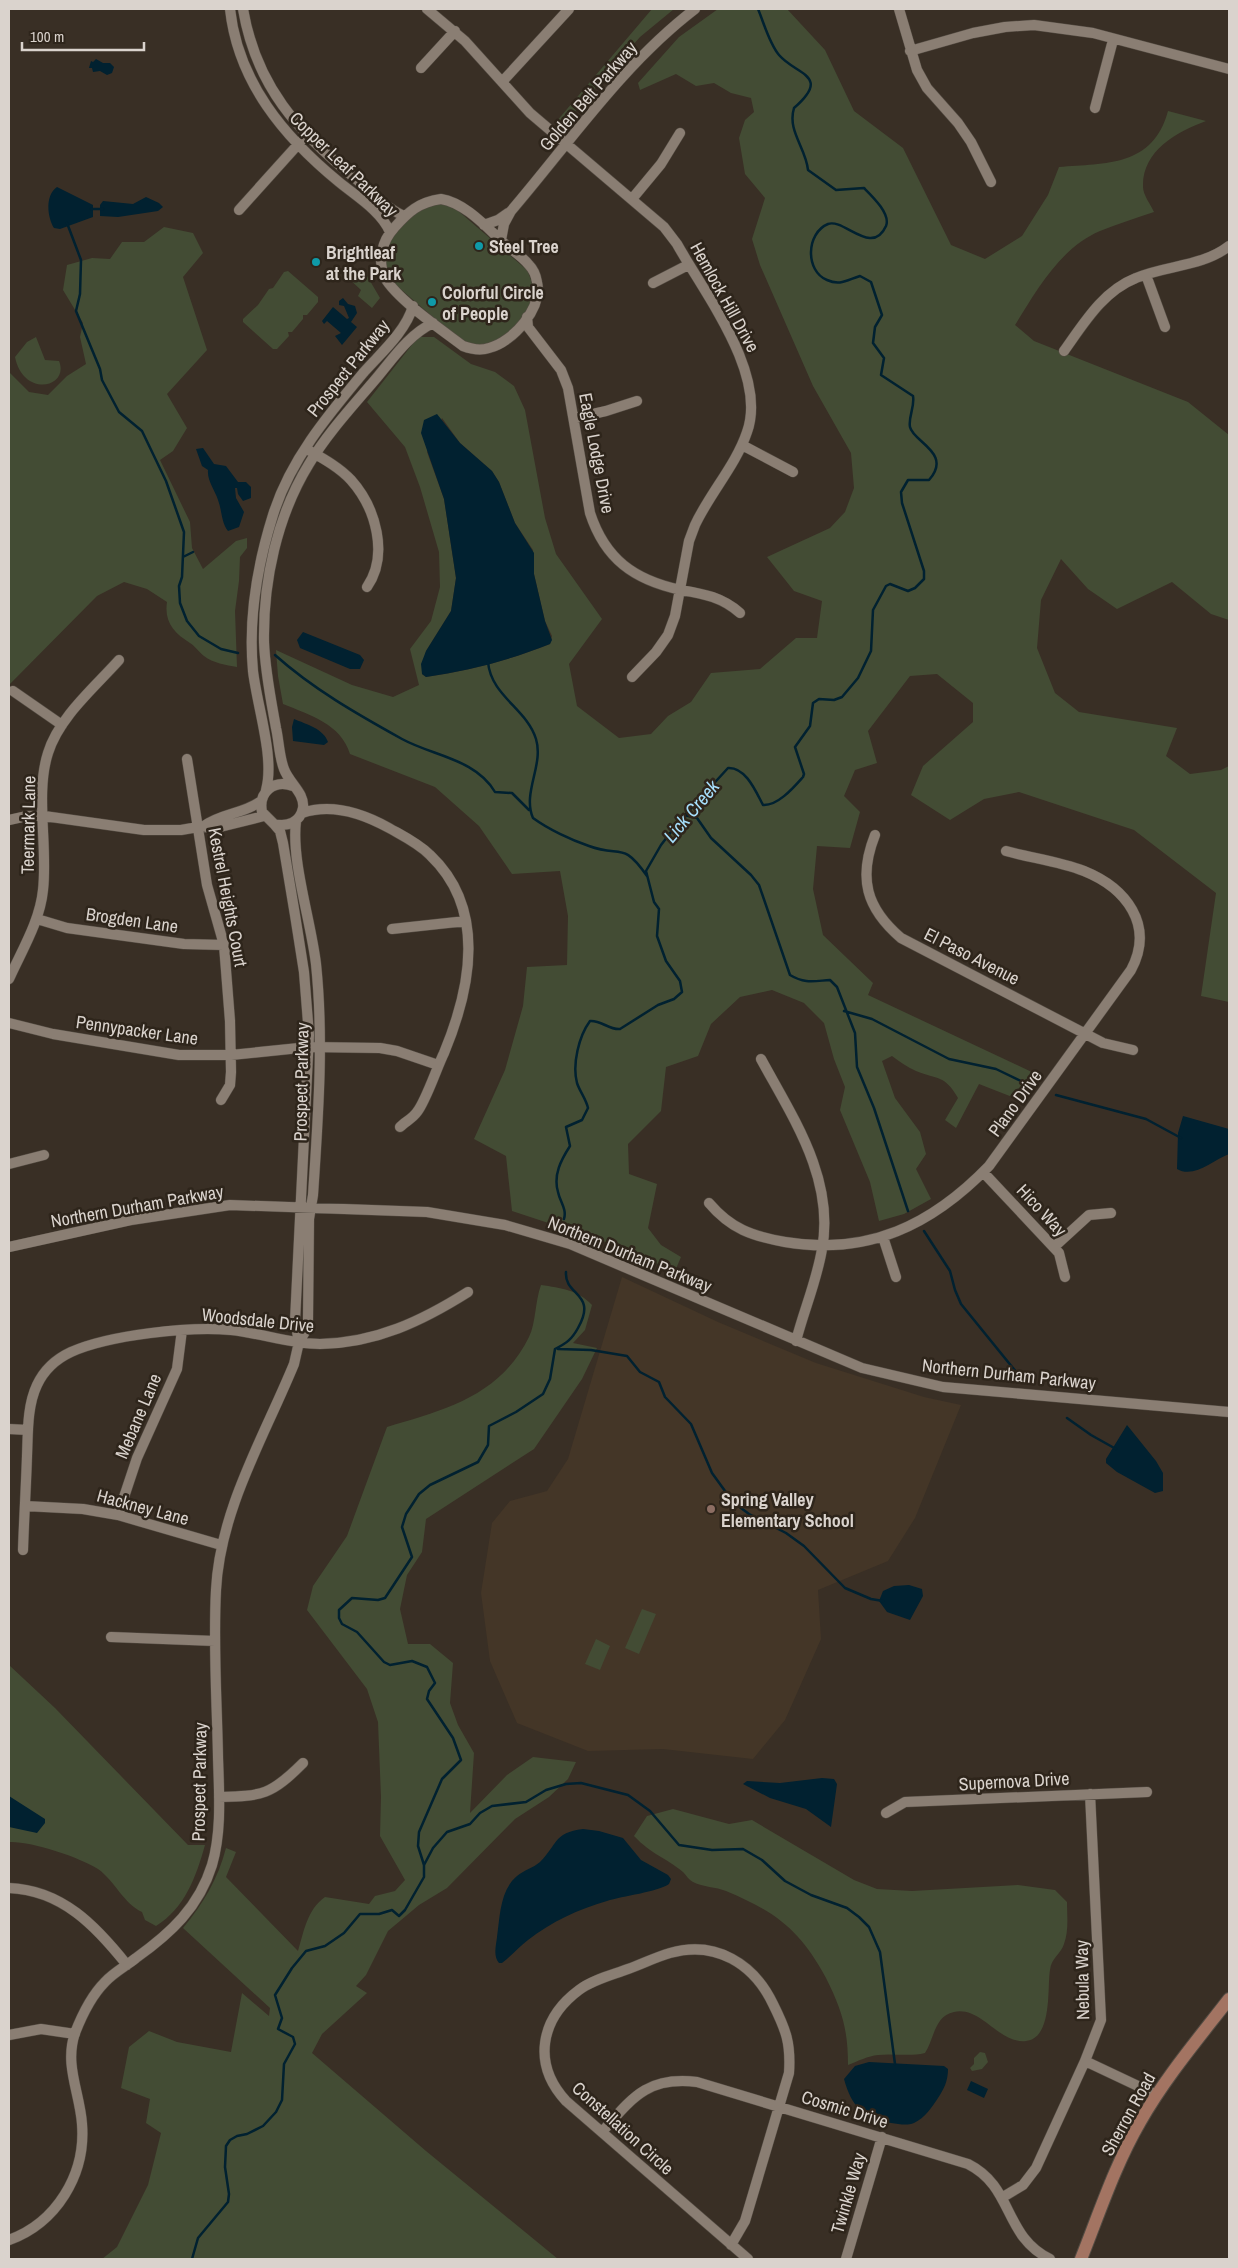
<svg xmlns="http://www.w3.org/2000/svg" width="1238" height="2268" viewBox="0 0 1238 2268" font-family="'Archivo Narrow',sans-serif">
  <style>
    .built { fill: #443627 }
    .green { fill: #434c34; fill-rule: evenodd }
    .water { fill: #012130 }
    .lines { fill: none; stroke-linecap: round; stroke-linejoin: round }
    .stream { stroke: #012130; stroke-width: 2.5 }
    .minor-casing { stroke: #544c43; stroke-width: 11 }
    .major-casing { stroke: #544c43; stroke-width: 14 }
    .minor { stroke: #8a7e73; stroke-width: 10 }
    .major { stroke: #a37462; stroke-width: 12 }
    .culture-dot { fill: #0f9aa8; stroke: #2e251b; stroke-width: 2 }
    .education-dot { fill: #8d6e63; stroke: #2e251b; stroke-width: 2 }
    .labels { text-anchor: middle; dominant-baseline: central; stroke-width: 5; stroke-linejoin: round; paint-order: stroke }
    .street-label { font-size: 18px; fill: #dad3cd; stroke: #2e251b }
    .poi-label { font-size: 18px; font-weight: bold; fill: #dad3cd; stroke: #2e251b; text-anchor: start }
    .water-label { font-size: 19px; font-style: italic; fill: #a6defb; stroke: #2e251b }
  </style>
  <rect width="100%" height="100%" fill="#392f25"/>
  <path class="built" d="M 622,1277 L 718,1322 L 816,1363 L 924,1397 L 961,1405 L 915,1518 L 888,1561 L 818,1590 L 821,1639 L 785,1720 L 753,1759 L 663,1749 L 588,1751 L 517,1723 L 490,1661 L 481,1593 L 492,1523 L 510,1501 L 547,1491 L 568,1459 Z"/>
  <path class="green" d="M 652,9 L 674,9 L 640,37 L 566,122 L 556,122 Z
    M 718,9 L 787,9 L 825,50 L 854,111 L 903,148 L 951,245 L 985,259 L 1022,236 L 1048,195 L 1059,167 C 1106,163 1153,167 1168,111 L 1206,121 C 1176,132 1142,151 1143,187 C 1143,195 1151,205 1154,212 C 1136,218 1117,224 1100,231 C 1060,248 1037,290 1015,325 L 1034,341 L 1188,402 L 1229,435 L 1229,620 L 1211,614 L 1172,582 L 1117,609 L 1088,589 L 1061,559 L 1041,600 L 1037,648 L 1055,693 L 1079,712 L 1177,728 L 1166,756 L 1190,774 L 1221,770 L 1229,766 L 1229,1002 L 1201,996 L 1216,893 L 1134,830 L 1019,792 L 984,799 L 950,820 L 911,795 L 923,766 L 973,722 L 973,703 L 937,674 L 910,676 L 868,731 L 877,763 L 855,770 L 844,796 L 860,812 L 850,848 L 817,846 L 813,889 L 823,935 L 873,983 L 868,995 L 1036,1074 L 1020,1100 L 979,1084 L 956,1128 L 945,1120 L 958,1098 C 944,1074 938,1080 916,1071 C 907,1067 899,1061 892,1056 L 882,1061 L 895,1098 L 920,1132 L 926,1154 L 916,1169 L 931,1199 L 904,1214 L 879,1221 L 870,1182 L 840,1110 L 845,1087 L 834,1059 L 824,1023 L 804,1003 L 772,990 L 740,997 L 711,1024 L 698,1056 L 666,1067 L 661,1111 L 628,1144 L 629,1174 L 657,1184 L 648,1228 L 661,1245 L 681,1257 L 675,1271 L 603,1241 L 512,1211 L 506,1156 L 474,1139 L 505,1070 L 523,1006 L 527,967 L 567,965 L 568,916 L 560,871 L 512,874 L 479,826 L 435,787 L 350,754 C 341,724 310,715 283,704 L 278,676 L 276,650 L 352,685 L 393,697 L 419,685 L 410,649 L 431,621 L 440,587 L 439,552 L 420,487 L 405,447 L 367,402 L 418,337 L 434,337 L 471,364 L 495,372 L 514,386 L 525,410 L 545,518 L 556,554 L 602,619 L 569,664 L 577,706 L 619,738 L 651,734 L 668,716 L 691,702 L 711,673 L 760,669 L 796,638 L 817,638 L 822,601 L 794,591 L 767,557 L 830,528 L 845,512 L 854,488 L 851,453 L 813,386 L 760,265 L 752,239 L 765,198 L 745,174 L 739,138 L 745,120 L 754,112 L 751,98 L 731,93 L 714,83 L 696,86 L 676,74 L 640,90 L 638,83 L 679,37 ZM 442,418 L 460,443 L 492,471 L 499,482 L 515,523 L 533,550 L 534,574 L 545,621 L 552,636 L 550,644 C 510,660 469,671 426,677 L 422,674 L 426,651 L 451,611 L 456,578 L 444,499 L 427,452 Z
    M 433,204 L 443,204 L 456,209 L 527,270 C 531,279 534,286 533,296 C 532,304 527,310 522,317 C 504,342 484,355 455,336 L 390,280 L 383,260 L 391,238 L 412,214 Z
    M 164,227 L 193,233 L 203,253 L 183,277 L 207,350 L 167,394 L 187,428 L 173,451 L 160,460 L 190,522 L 192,548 L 203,569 L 236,541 L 247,538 L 247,548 L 240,557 L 239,581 L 235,611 L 237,667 C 226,665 213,663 204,656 C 199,652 195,646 190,643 C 174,633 164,622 167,602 L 147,589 L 124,582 L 97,596 L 9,685 L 9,372 L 29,392 L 48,395 L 67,376 L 86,364 L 80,337 L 83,323 L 63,290 L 67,265 L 92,258 L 110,259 L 122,242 L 144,242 Z
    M 288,271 L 318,297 L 318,302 L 307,315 L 303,315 L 303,319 L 292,332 L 288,332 L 289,336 L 277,349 L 273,349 L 243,322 L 243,319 L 258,305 L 269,289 L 273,288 L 284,272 Z
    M 353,271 L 366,274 L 380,298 L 372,308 L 358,296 L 361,290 L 347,277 Z
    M 36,337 L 45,360 L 59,361 C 70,388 23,398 15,357 L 27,342 Z
    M 541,1285 C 561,1288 578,1290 592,1305 L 585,1330 L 573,1343 L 597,1348 L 582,1379 L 534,1449 L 426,1519 L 422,1552 L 407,1575 L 400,1609 L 408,1644 L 430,1644 L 453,1663 L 450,1703 L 458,1725 L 474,1753 L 470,1813 L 507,1775 L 533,1757 L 576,1762 L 568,1779 L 549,1797 L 515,1819 L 447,1888 L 419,1905 L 388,1931 L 366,1975 L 356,1986 L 367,1993 L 322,2034 L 312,2053 L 426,2151 L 558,2259 L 102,2259 L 117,2247 L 148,2185 L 161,2133 L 146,2123 L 150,2099 L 121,2088 L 129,2047 L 149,2031 L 177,2042 L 231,2052 L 242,1993 L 269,2016 L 270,2008 L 183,1928 C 203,1904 218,1879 226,1848 L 236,1852 L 226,1877 L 298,1951 C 304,1931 307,1910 325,1897 L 369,1904 L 375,1896 L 395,1891 L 405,1880 L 380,1836 L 381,1797 L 378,1722 L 367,1689 L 307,1610 L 313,1586 L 347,1536 L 387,1427 C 445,1410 500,1396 529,1337 C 536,1323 535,1301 541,1285 Z
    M 642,1609 L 656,1614 L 639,1654 L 625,1648 Z
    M 596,1639 L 610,1646 L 600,1670 L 585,1664 Z
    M 9,1665 L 55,1708 L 188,1845 L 205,1845 C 196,1877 185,1908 156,1926 L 145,1920 L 142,1912 C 123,1903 115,1881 98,1869 C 79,1857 31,1841 9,1842 Z
    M 673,1809 L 729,1824 L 752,1820 L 854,1880 L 877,1889 L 912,1891 L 1018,1885 L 1055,1890 L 1067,1902 C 1067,1915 1069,1931 1064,1944 C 1061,1954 1051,1958 1050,1970 C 1047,1987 1053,2038 1026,2041 C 999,2044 981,2006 954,2012 C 934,2016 934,2040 925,2053 C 909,2057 894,2053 878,2055 C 868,2056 858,2061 848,2065 C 848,2030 842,2010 826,1978 C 800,1930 776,1912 726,1891 C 716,1887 703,1887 693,1882 C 689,1880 686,1875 683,1872 C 665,1857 652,1855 634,1836 L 647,1816 Z
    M 980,2052 L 985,2053 L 988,2062 L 982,2069 L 972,2071 L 970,2068 L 974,2064 L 974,2058 Z"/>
  <path class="water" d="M 96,59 L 103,63 L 110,63 L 114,67 L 112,73 L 107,75 L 100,71 L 93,72 L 92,68 L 89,68 L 91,61 L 93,62 Z
    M 57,187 L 93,205 L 93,217 L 60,229 L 54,228 C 47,217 45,195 57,187 Z
    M 146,197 L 159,203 L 163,207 L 158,211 L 118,217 L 100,216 L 100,205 L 103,201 L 133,204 Z
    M 343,298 L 348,304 L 355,306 L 357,313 L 351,322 L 357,327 L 342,345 L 335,336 L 341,333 L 327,321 L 324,324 L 322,321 L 333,307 L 347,319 L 349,318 L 344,306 L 339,305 L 339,301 Z
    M 437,414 L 460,443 L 492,471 L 499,482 L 515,523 L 534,553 L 534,574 L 545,621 L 552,640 L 550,644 C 510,660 469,671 426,677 L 422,674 L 421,664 L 426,651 L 451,611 L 456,578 L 444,499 L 421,433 L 424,420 Z
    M 203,448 L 214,464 L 226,466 L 238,482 L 246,482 L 251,487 L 251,498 L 243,501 L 238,494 L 237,488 L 235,488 L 236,498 L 244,512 L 239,527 L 228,531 C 221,522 222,510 218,500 C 215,490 207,481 208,470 L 202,466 L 196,449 Z
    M 303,632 L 360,655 L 364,660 L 360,669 L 350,669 L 300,648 L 297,640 Z
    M 294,719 C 306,724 324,729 328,742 L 324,745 L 293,741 L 292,727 Z
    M 1183,1116 L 1229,1129 L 1229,1154 C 1213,1160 1194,1179 1177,1169 L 1178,1133 Z
    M 1127,1425 L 1156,1461 L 1163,1473 L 1163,1491 L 1155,1493 L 1117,1472 L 1106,1463 L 1106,1459 Z
    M 909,1585 L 922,1589 L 923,1596 L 910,1620 L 887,1612 L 879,1601 L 883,1591 L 894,1586 Z
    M 822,1778 L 834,1779 L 837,1784 L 831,1827 L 806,1809 L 770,1798 L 743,1784 L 747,1781 L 780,1783 Z
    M 9,1796 L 45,1819 L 45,1823 L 37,1833 L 9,1827 Z
    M 583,1829 L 599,1831 L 623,1838 L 641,1860 L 668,1875 L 671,1879 L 669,1884 C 658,1892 622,1896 607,1901 C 579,1909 551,1922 528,1940 C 519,1947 511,1956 502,1963 L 499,1963 C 493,1956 496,1946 497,1937 C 500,1916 500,1890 517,1876 C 524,1870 533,1868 540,1862 C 558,1844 553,1833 583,1829 Z
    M 869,2062 L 944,2066 L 948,2069 C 948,2081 944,2089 938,2098 C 932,2107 925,2118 914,2123 C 907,2126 899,2124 891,2123 C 863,2117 852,2108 844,2079 L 855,2066 Z
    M 971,2081 L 988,2089 L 984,2098 L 967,2090 Z"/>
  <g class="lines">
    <path class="stream" d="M 91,209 L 103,209
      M 67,223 L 81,260 L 80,294 L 76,311 L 100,369 L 102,380 L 119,412 L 142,431 L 166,481 L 184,532 L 182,577 L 179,586 L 180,603 L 187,621 L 199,636 L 221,649 L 238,653
      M 183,557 L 193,552
      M 275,655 C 313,689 357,714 402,739 C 433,756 476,759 495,792 L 512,793 L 529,810
      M 488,662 C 491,696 527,709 536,739 C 544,765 522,793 533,818 C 548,829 571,840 589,846 C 621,858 622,840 647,876
      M 685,815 L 728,768 C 746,767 756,792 763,805 C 778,806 794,787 803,777 L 804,774 L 795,747 L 810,726 L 813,703 L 819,699 L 834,700 L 842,697 L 858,678 L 871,651 L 873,610 L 886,586 L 890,584 L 908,591 L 915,588 L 924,579 L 924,571 L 902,503 L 901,492 L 908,480 L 929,480 C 953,453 913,442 910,427 C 908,417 915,407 913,396 L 881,375 L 884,358 L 873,343 L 875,327 L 882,315 L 871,282 L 860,276 C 847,280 840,286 827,280 C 805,271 806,233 828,224 C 844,218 872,257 886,226 C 891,214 872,196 864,188 L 836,190 L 808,170 C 806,148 787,131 794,108 C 832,75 796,75 779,55 C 769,43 764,23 758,9
      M 844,1011 L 872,1019 L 949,1059 L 996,1069 L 1029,1085
      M 1056,1095 L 1146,1119 L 1181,1138
      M 564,1219 C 567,1209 560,1202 558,1192 C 553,1175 561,1160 570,1146 L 566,1127 L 582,1120 L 588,1108 C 586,1099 580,1092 577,1083 C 572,1064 579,1036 590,1021 C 601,1020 609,1030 620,1029 L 658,1005 L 674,999 L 682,992 L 680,981 L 666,961 L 657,936 L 659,909 L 654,902 L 646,871 L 661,845 L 684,815 L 697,818 L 711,838 L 751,875 L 759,885 L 790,975 C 805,984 814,981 830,980 L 837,987 L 855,1033 L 857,1067 L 874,1108 L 908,1211
      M 924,1231 L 950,1271 L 955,1290 L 961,1304 L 1021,1378
      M 558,1349 L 591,1350 L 627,1356 L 640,1372 L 659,1382 L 665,1397 L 691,1424 L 712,1473 L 733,1502 L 749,1514 L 786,1533 L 804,1546 L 845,1588 L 871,1599 L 883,1601
      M 1067,1418 L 1091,1435 L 1116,1449
      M 424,1865 L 433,1848 L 447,1832 L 470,1824 L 480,1813 L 492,1806 L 526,1802 L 546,1790 L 566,1784 L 581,1783 L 628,1795 L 650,1811 L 679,1845 L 712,1850 L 743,1849 L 762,1860 L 785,1881 L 811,1895 L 847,1908 L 859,1917 L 869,1927 L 880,1952 L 895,2064
      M 192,2259 L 198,2238 L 228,2202 L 229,2194 L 225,2167 L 226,2146 L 230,2140 L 237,2136 L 247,2134 L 263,2126 L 276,2112 L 282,2100 L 284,2064 L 295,2044 L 293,2037 L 278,2029 L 282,2018 L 275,1995 L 292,1968 L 306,1951 L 325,1946 L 344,1933 L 360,1914 L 379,1914 L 392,1910 L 399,1916 L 405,1910 L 424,1877 L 424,1865 L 418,1846 L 419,1832 L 442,1779 L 461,1760 L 453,1738 L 427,1699 L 429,1691 L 435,1683 L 427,1667 L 412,1661 L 390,1665 L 384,1662 L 357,1632 L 342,1624 L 339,1618 L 339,1610 L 352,1598 L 378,1600 L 385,1598 L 412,1557 L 402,1527 L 406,1514 L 419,1494 L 430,1485 L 478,1462 L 488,1445 L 489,1426 L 516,1412 L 543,1394 L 550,1379 L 555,1349 C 567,1343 572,1339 578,1328 C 598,1293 564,1296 566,1272"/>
    <g class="minor-casing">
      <path id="minor" d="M 230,9 C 238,82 284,137 339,182 C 356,196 381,211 390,232
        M 243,9 C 256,86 298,132 356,179 C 371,192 386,208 404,216
        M 427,9 L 465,41 L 530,113 L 664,227 L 677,244 C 704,293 768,374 747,432 C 736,465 710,493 695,525 L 689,541 L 675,616 L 668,635 L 656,652 L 632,677
        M 899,9 L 917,70 L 927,88 L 958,123 L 971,142 L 991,182
        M 910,51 L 973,33 L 1005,27 L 1034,25 L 1093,33 L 1229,69
        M 421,68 L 455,31
        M 502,82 L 569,9
        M 1095,108 L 1113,40
        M 441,199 C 466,203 488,229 506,245 C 513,251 523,257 529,265 C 533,269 536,276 537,282 C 543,308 513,342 489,348 C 480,351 471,349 463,346 C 442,330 398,300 385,278 C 377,261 382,241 394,228 C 408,212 419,202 441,199 Z
        M 632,199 L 661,164 L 680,133
        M 239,210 L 302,140
        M 484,225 L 498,220 L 508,213
        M 501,240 L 504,224 L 511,211 C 570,142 623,64 695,9
        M 1146,275 L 1165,327
        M 653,283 L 688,265
        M 527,317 L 528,327 L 561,370 L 568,388 L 590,513 C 605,559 634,580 681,590 C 704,594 722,597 740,613
        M 1064,351 C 1084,323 1103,291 1136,278 C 1166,265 1202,267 1229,246
        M 575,418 L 606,411 L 637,401
        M 742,445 L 793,472
        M 310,451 C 324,459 340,468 351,480 C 376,508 389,555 367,587
        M 13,691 L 62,725
        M 187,759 L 207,885 L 224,945 L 230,1021 L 231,1072 L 230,1085 L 221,1100
        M 293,786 C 274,779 258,792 262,812 L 274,824 C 287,827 300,823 303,808 C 305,793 289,783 284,769 C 279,756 279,741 276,728 C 271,700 265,671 264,642 C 263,581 277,516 309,464 C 327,434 351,408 374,381 C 392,360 408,335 433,323
        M 266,790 C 275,758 257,706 253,671 C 248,617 257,566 273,515 C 290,460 328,415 364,372 C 381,353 406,331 413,306
        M 302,813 C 331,803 362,813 389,828 C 403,836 418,843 430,855 C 487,909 471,988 444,1053 C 437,1067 426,1101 417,1112 C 413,1118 405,1122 400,1127
        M 9,820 L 27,816 L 44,816 L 144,830 L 181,830 L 204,826 L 212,829 L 264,816
        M 274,824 L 280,831 L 283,843 L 295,915 L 304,972 L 309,1035 L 295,1321 L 299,1342
        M 204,826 C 221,813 244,814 261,801
        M 875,835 C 858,878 866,908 901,938 L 1103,1043 L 1133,1050
        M 37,919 L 67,928 L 184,944 L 224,945
        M 392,929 L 466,921
        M 9,979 C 22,950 40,921 43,890 C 48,847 35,793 48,753 C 59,717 95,687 119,660
        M 9,1023 L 53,1034 L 179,1055 L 231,1055 L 309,1047 L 380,1048 L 397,1051 L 438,1065
        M 761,1059 C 793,1118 835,1179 822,1249 C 817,1280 804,1310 796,1341
        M 9,1164 L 44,1155
        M 983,1172 L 1059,1253 L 1065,1277
        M 709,1203 C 731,1229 752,1236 785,1242 C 868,1256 932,1225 989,1166 L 1131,970 C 1155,925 1126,888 1084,871 C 1059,861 1031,858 1006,851
        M 883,1237 L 896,1277
        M 9,1247 L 131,1220 L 230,1205 L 427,1212 L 505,1225 L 570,1244 L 862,1368 L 943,1387 L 1229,1412
        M 1054,1247 L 1089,1215 L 1111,1213
        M 9,1429 L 28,1430
        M 25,1506 L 83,1509 L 118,1515 L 221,1545
        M 118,1515 L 137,1458 L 177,1369 L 182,1330
        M 23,1550 C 24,1519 26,1487 27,1456 C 28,1433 27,1406 37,1385 C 44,1370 56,1359 71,1352 C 109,1335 190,1326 231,1330 C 261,1333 290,1344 320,1344 C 376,1343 422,1321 468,1292
        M 111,1637 L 215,1641
        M 219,1797 C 263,1796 271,1795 303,1763
        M 886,1813 L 905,1802 L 1147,1792
        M 9,1888 C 62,1890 96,1926 127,1965
        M 9,2035 L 41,2029 L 75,2034
        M 1085,2061 L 1157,2095
        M 602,2132 C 632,2098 647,2076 697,2082 L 968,2164 C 1014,2187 1003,2236 1050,2259
        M 1003,2197 L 1023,2185 L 1036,2168 L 1085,2061 L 1101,2020 L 1090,1794
        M 9,2240 C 56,2223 86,2175 82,2124 C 80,2093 64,2065 75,2033 C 82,2015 91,1996 105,1982 C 113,1973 126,1966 136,1958 C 171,1933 199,1907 212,1865 C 222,1831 219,1793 218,1757 C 217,1702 213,1646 216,1590 C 220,1510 264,1437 294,1364 L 299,1342 L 305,1332 L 308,1320 L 309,1219 L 313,1195 C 318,1118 324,1041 316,964 C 311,921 291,861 296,821
        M 731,2245 L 745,2221 L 789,2073 C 791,2043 786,2030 773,2004 C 754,1964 716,1940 670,1953 C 656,1957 642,1964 628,1969 C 612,1975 592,1980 579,1990 C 540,2019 532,2064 566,2101 L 748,2259
        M 846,2259 L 882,2137"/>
    </g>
    <g class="major-casing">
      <path id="major" d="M 1081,2259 C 1099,2214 1115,2165 1140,2122 C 1165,2078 1198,2039 1229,1999"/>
    </g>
    <use href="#minor" class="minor"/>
    <use href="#major" class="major"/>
  </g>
  <g class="culture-dot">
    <circle cx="479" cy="246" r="5"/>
    <circle cx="316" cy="262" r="5"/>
    <circle cx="432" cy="302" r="5"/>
  </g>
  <circle class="education-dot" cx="711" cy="1509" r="5"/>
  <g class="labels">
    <g class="street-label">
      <text transform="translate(588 96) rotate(-49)">Golden Belt Parkway</text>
      <text transform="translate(344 164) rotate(44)">Copper Leaf Parkway</text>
      <text transform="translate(725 297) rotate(61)">Hemlock Hill Drive</text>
      <text transform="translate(348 368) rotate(-51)">Prospect Parkway</text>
      <text transform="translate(597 453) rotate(79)">Eagle Lodge Drive</text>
      <text transform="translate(28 825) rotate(-89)">Teermark Lane</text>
      <text transform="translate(228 897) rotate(79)">Kestrel Heights Court</text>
      <text transform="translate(132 920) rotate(8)">Brogden Lane</text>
      <text transform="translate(972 956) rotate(27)">El Paso Avenue</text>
      <text transform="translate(137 1030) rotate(8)">Pennypacker Lane</text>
      <text transform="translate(301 1082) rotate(-89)">Prospect Parkway</text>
      <text transform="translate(1015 1103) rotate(-54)">Plano Drive</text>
      <text transform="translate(137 1206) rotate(-10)">Northern Durham Parkway</text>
      <text transform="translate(1042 1210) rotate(47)">Hico Way</text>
      <text transform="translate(630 1254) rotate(22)">Northern Durham Parkway</text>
      <text transform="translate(258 1320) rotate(6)">Woodsdale Drive</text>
      <text transform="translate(1009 1374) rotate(6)">Northern Durham Parkway</text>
      <text transform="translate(138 1416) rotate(-67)">Mebane Lane</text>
      <text transform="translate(143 1507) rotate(15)">Hackney Lane</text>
      <text transform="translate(1014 1781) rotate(-3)">Supernova Drive</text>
      <text transform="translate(199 1782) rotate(-89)">Prospect Parkway</text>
      <text transform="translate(1082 1980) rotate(-91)">Nebula Way</text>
      <text transform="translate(845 2109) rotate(17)">Cosmic Drive</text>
      <text transform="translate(1128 2114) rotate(-61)">Sherron Road</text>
      <text transform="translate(623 2128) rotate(42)">Constellation Circle</text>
      <text transform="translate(848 2193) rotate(-74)">Twinkle Way</text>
    </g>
    <g class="poi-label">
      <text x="489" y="246">Steel Tree</text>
      <text x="326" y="252">Brightleaf<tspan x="326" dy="21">at the Park</tspan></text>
      <text x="442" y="292">Colorful Circle<tspan x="442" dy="21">of People</tspan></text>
      <text x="721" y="1499">Spring Valley<tspan x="721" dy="21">Elementary School</tspan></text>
    </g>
    <g class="water-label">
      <text transform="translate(691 811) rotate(-50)">Lick Creek</text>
    </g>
  </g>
  <rect width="1238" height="2268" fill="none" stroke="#dad3cd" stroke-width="20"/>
  <path d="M22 42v8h122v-8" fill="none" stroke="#dad3cd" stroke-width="2.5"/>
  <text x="30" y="42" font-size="15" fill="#dad3cd" stroke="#2e251b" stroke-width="4" paint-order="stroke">100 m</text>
</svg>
